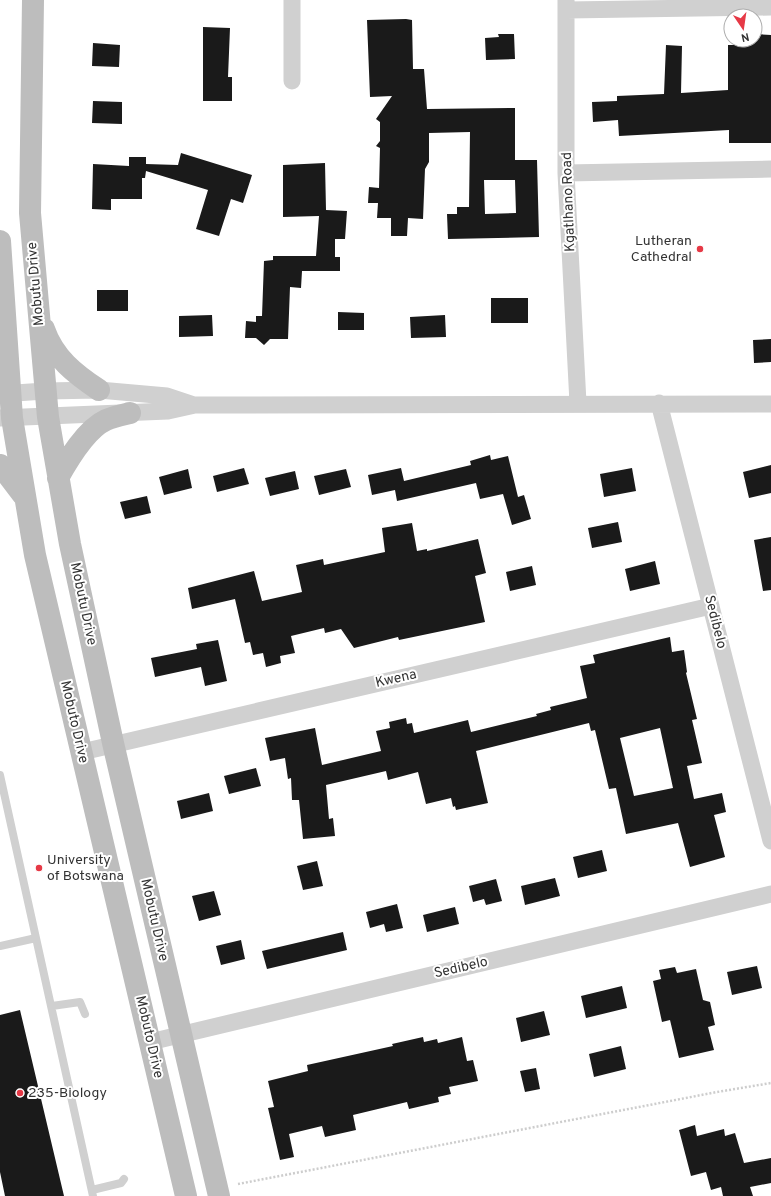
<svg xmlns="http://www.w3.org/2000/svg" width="771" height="1196" viewBox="0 0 771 1196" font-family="Overpass,sans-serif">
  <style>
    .building { fill: #1a1a1a; fill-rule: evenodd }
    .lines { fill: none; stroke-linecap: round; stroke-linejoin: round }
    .path { stroke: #cdcdcd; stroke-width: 2.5; stroke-dasharray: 2 2; stroke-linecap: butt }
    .lane { stroke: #d0d0d0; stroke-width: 8 }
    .street { stroke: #d0d0d0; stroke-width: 17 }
    .secondary { stroke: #bdbdbd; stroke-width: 22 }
    .poi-dot { fill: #e63946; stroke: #fff; stroke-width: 1.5 }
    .labels { text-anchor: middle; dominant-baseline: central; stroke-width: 4; stroke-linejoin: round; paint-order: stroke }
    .street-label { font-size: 14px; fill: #333; stroke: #fff }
    .poi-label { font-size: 14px; fill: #333; stroke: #fff; text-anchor: start }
  </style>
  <rect width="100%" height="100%" fill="#fff"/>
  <path class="building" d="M 406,19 L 412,20 L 413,69 L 424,69 L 427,109 L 515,108 L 515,160 L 537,160 L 539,237 L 448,239 L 447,214 L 457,214 L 457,207 L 469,207 L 470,132 L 429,133 L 429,162 L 425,169 L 423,219 L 408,218 L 407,236 L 391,236 L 391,218 L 377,218 L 378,203 L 368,203 L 369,187 L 379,188 L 380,148 L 376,146 L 380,141 L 380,122 L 376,119 L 392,96 L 370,97 L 367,20 ZM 484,180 L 515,180 L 516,213 L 485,214 Z
    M 203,27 L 230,28 L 228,77 L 232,77 L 232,101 L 203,101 Z
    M 498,34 L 514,34 L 515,59 L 486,60 L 485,38 L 499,37 Z
    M 756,34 L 771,35 L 771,143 L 729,143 L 729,130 L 619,136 L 618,120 L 593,122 L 592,102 L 617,101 L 617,96 L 664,94 L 666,45 L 682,46 L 681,93 L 728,90 L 728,45 L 739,45 L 739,41 L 752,41 L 755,40 Z
    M 93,43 L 120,45 L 119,67 L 92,66 Z
    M 93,101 L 122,102 L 122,124 L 92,123 Z
    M 181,153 L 252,175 L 243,203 L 231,199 L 219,236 L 196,229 L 208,190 L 146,171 L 145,178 L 142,178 L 142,199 L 111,199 L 111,210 L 92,209 L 93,164 L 129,166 L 129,157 L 146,157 L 146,164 L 178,165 Z
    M 325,163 L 326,210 L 347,211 L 345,239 L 335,239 L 335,257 L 340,257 L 340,271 L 302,271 L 301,288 L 290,287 L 288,339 L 270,339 L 264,345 L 256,338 L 245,338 L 246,321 L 256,322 L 256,316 L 262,316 L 264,261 L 273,260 L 273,256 L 316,256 L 319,216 L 283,217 L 283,165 Z
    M 97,290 L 128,290 L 128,311 L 97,311 Z
    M 491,298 L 528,298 L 528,323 L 491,323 Z
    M 338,312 L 364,313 L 364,330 L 338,330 Z
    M 212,315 L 213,336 L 179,337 L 179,316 Z
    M 445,315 L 446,337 L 411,338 L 410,317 Z
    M 771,339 L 771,362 L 754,363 L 753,340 Z
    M 490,455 L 491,460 L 508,456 L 518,497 L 524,495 L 531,519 L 512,525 L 503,494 L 480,499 L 476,483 L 397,501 L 395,490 L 372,495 L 368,475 L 401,468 L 404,481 L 471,465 L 470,461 Z
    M 771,465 L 771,493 L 749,498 L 743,472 Z
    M 244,468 L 249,484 L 217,492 L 213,476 Z
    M 632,468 L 636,491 L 604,497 L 600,474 Z
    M 188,469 L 192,488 L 164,495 L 159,477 Z
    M 346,469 L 351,487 L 319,495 L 314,476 Z
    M 295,471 L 299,489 L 270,496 L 265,478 Z
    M 147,496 L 151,513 L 125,519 L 120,502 Z
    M 618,522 L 622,542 L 592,548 L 588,528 Z
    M 412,523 L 417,551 L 427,549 L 427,551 L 478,539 L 486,573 L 475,576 L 485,622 L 399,640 L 398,637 L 354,648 L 341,629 L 325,633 L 324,628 L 291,636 L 295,653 L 280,656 L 281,663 L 266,667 L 263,653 L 253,655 L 250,642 L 245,643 L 235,599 L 192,609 L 188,588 L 254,571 L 262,601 L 302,592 L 296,565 L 323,559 L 324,565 L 385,552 L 382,528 Z
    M 771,537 L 771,590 L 763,591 L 754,540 Z
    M 655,561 L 660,584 L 630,591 L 625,569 Z
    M 532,566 L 536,585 L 510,591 L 506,572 Z
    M 670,637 L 672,652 L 684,650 L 687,672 L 686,673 L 697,719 L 692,720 L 702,763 L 687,766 L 694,799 L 722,793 L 726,812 L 714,815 L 725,857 L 690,867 L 678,823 L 626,834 L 616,788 L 609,789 L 595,730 L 591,731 L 589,723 L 476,751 L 488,803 L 456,810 L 455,806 L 453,807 L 451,798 L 426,804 L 418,772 L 388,780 L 386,771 L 326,785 L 329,819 L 333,818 L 335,836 L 303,839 L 299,800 L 292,800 L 291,778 L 288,779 L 285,758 L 270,761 L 265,738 L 315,728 L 322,765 L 381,751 L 376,731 L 390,728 L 389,722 L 406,718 L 407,724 L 412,723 L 414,733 L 468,720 L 471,732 L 537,716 L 536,714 L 551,710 L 550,707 L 587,698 L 580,666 L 595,663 L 593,655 ZM 660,728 L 673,788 L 634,796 L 620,738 Z
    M 218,640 L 227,681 L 205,686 L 201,667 L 155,677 L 151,658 L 197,649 L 196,644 Z
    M 256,768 L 261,786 L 229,794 L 224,776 Z
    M 209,793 L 213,811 L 181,819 L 177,801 Z
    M 602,850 L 607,871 L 578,878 L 573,857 Z
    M 317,861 L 323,886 L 303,890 L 297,866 Z
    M 555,878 L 560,896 L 525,905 L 521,886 Z
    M 496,879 L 502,901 L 486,905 L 484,899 L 473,902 L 469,886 Z
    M 214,891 L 221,915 L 199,921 L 192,896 Z
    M 397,904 L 403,928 L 386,932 L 384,924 L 370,928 L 366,912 Z
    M 455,907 L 459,924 L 427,932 L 423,915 Z
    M 343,932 L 347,950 L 267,969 L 262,951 Z
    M 241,940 L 245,959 L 221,965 L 216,946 Z
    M 757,966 L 762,988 L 732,995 L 727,972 Z
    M 675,967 L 677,973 L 696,969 L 703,1000 L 710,1002 L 715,1025 L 708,1027 L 714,1050 L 679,1058 L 670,1020 L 662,1022 L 653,981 L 661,979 L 659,970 Z
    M 622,986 L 627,1008 L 586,1018 L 581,996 Z
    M 20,1010 L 64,1196 L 5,1196 L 0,1172 L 0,1015 Z
    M 544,1011 L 550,1035 L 521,1042 L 516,1018 Z
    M 423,1037 L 424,1042 L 437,1039 L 438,1043 L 462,1037 L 467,1061 L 473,1060 L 478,1081 L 449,1087 L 451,1094 L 438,1097 L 439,1102 L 409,1109 L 407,1102 L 353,1115 L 356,1130 L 325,1137 L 322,1126 L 289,1134 L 294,1157 L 280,1160 L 268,1108 L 274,1107 L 268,1081 L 308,1071 L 307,1065 L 393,1046 L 392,1044 Z
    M 621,1046 L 626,1069 L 594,1077 L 589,1054 Z
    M 536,1068 L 540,1089 L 525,1092 L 520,1071 Z
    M 695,1125 L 697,1136 L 724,1129 L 725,1136 L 735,1133 L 744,1163 L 771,1158 L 771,1183 L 750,1187 L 753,1196 L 723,1196 L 721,1187 L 711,1190 L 706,1172 L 691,1176 L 679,1130 Z"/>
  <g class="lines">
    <path class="path" d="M 238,1184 L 717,1092 L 771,1083"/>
    <path class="lane" d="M 0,775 L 36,938
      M 0,946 L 36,938 L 93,1196
      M 52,1006 L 80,1002 L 85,1014
      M 92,1190 L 121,1183 L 124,1179"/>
    <path class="street" d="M 566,0 L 566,173 L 578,403
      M 567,10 L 771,7
      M 292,81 L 292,0
      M 566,173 L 771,169
      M 0,394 L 45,391 L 99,390 L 167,396 L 194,405
      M 659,403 L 771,841
      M 0,418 L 168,411 L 195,405 L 771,404
      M 82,752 L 711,606
      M 150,1042 L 771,894"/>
    <path class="secondary" d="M 33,0 L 30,213 L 48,417 L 70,544 L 113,743 L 219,1196
      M 0,241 L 12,418 L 35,555 L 186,1196
      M 44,329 C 54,358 75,374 99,390
      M 0,465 L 23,495
      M 58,478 C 68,460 86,429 106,420 C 113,417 122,415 130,413"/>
  </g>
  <g class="poi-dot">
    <circle cx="700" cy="249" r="4"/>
    <circle cx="39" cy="868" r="4"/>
    <circle cx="20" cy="1093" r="4"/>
  </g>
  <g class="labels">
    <g class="street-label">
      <text transform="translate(569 202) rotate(-92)">Kgatlhano Road</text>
      <text transform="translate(36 284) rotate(-95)">Mobutu Drive</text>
      <text transform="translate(83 604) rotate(78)">Mobutu Drive</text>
      <text transform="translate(715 622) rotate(76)">Sedibelo</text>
      <text transform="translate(396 679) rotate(-13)">Kwena</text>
      <text transform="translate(74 722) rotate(77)">Mobuto Drive</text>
      <text transform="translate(154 920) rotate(77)">Mobutu Drive</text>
      <text transform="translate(461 968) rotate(-13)">Sedibelo</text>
      <text transform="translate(149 1037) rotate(77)">Mobuto Drive</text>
    </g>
    <g class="poi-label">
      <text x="692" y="241" text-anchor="end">Lutheran<tspan x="692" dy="16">Cathedral</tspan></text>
      <text x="47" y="860">University<tspan x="47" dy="16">of Botswana</tspan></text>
      <text x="28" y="1093">235-Biology</text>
    </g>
  </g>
  <g transform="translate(743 28) rotate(167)"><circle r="19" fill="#ffffff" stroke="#adadad"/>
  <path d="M0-3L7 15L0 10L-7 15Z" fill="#e63946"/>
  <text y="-6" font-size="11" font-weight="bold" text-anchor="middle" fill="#333333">N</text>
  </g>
</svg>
